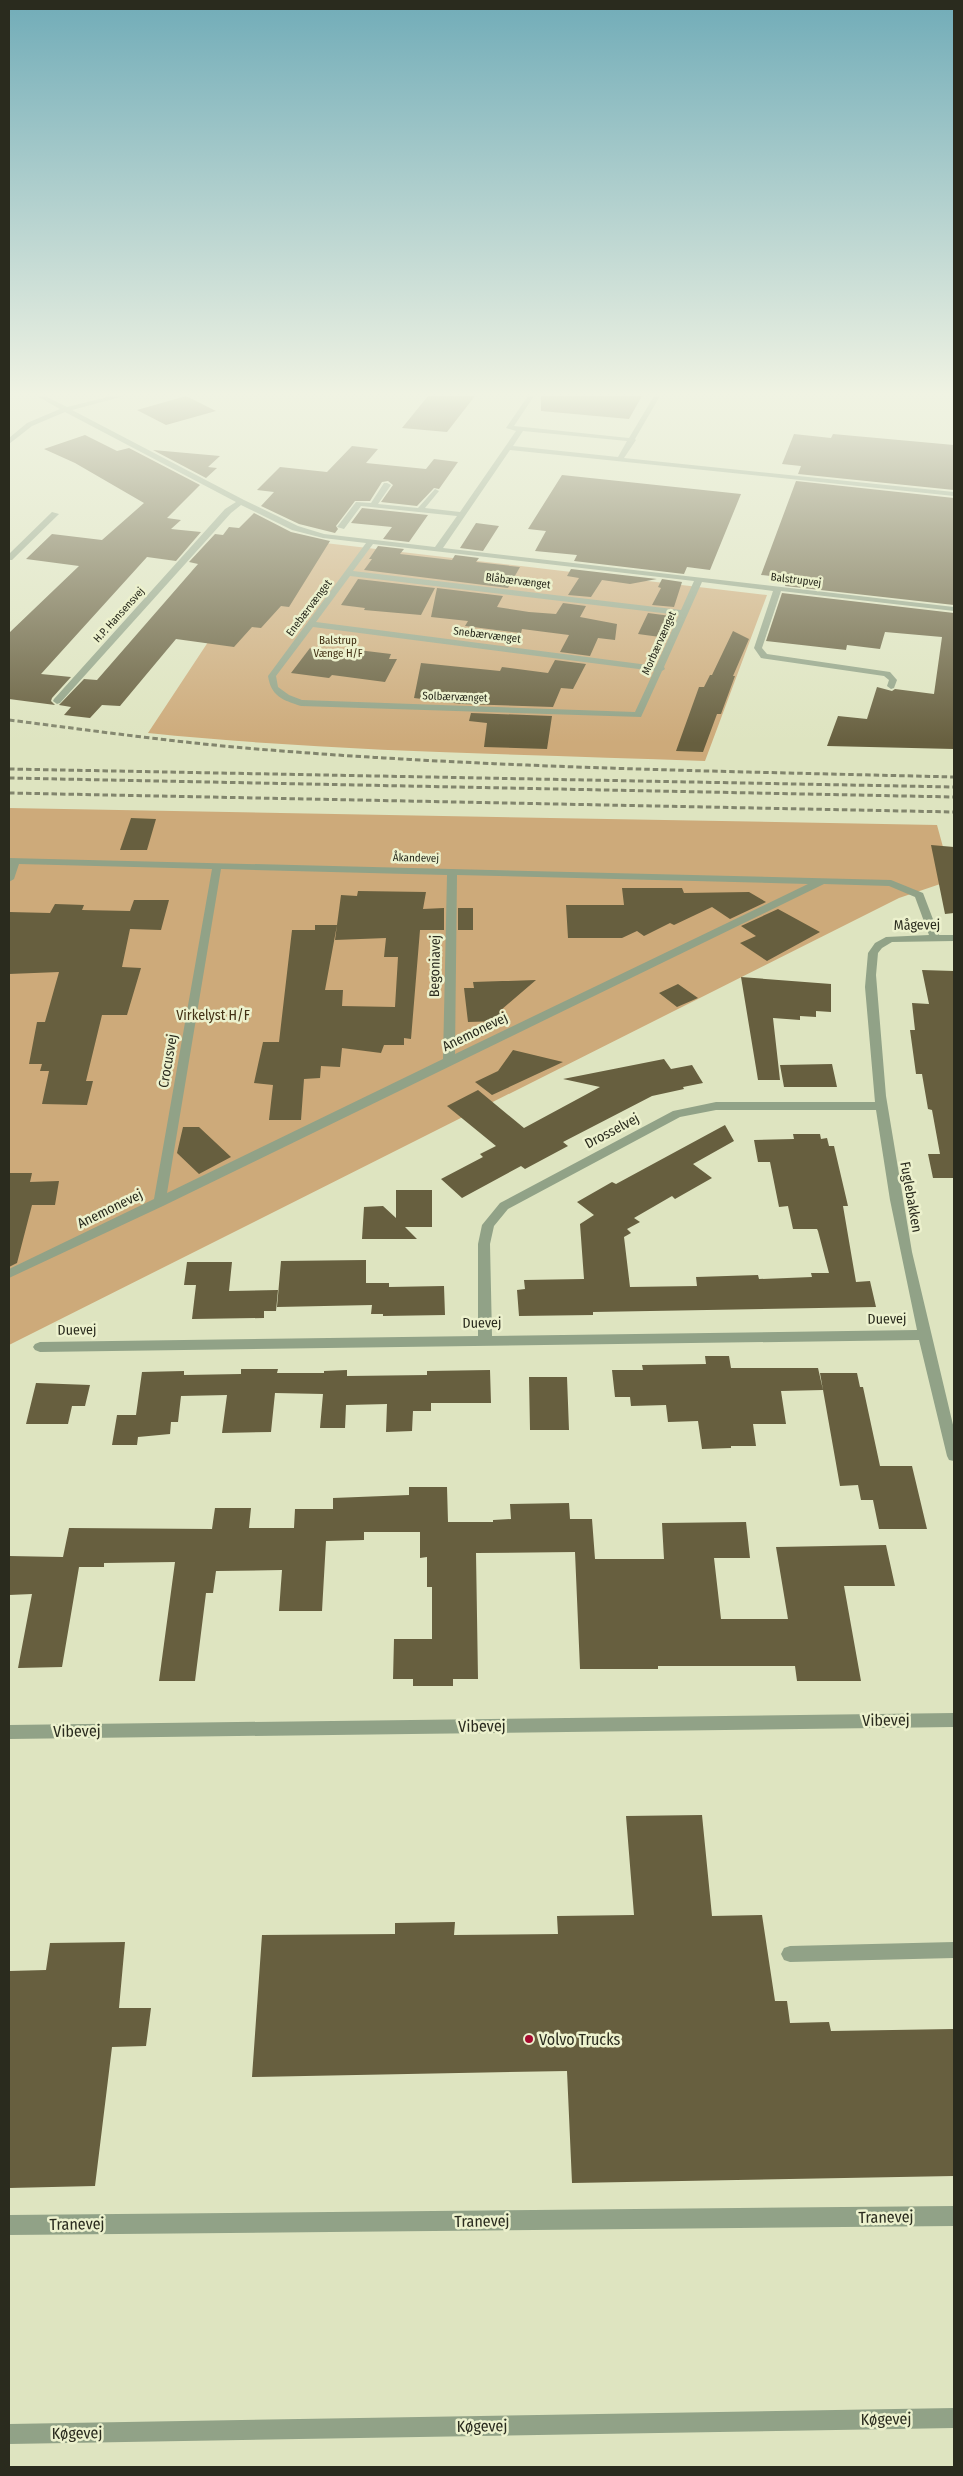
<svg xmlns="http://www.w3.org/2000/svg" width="963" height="2476" viewBox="0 0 963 2476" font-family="'Fira Sans Condensed',sans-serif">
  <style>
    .green { fill: #cdaa7a }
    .building { fill: #675f3f }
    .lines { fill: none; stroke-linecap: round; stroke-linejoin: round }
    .minor { fill: #91a287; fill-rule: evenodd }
    .rail { stroke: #82856d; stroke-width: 3; stroke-dasharray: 5.5 3; stroke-linecap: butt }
    .poi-dot { fill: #a60b30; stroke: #ecf1cd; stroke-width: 2 }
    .labels { text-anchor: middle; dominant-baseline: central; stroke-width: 5; stroke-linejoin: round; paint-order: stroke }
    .far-street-label { font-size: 11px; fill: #2a2b1e; stroke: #ecf1cd }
    .far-park-label { font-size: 11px; fill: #433014; stroke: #ecf1cd }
    .street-label { font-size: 14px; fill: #2a2b1e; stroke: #ecf1cd }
    .park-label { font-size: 14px; fill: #433014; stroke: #ecf1cd }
    .near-street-label { font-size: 16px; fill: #2a2b1e; stroke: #ecf1cd }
    .near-poi-label { font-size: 16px; fill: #2a2b1e; stroke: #ecf1cd; text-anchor: start }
  </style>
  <rect width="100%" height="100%" fill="#dee4c0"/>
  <path class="green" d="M 291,539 L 767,595 L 705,761 C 520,754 333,752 148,733 L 214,633 Z
    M 9,808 L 937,825 L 952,880 L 899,898 L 9,1345 Z"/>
  <path class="building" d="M 186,396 L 216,411 L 166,425 L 137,410 Z
    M 428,396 L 475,396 L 447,432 L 402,428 Z
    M 541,396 L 642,396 L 629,419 L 541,411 Z
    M 794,434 L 831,438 L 833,434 L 954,445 L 954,490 L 798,474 L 801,466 L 782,464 Z
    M 85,435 L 117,451 L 129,448 L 200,485 L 167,518 L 181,520 L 171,529 L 201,532 L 176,561 L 147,557 L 41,674 L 71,677 L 52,698 L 51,701 L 55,705 L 9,699 L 9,633 L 79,566 L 26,559 L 52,534 L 102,540 L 144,503 L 75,463 L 44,449 Z
    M 352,446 L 378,449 L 366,463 L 426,469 L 434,459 L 458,462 L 439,489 L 434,488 L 417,506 L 381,502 L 393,485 L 388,481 L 382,482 L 370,501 L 355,501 L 336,526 L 338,529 L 335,533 L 299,524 L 261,506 L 274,492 L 257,490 L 280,467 L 327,472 Z
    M 153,450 L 220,456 L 208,467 L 217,468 L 206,478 Z
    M 562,475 L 628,482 L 741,494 L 710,570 L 687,567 L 684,574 L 574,561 L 577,555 L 535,551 L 546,531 L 528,529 Z
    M 796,481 L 954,498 L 954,605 L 785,586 L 788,578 L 761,575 Z
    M 362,508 L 428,515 L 409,542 L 383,539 L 392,527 L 351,523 Z
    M 254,513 L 291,532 L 330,541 L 289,607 L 281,606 L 261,628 L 252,627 L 234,647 L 176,639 L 120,706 L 102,705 L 90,718 L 64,715 L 71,707 L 59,705 L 84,679 L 97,680 L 198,564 L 189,562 L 215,534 L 223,535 L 229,527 L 239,528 Z
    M 476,523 L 499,526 L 483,551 L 460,548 Z
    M 378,546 L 404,549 L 400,554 L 452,560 L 455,555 L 479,558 L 476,562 L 520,567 L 508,588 L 364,570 L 372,559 L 369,559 Z
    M 571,569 L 657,579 L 630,584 L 602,580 L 591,597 L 568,595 L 579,578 L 567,576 Z
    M 358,579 L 435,588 L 421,615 L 364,610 L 365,608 L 341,605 Z
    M 662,579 L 682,582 L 674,607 L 652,605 L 661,588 L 658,587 Z
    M 437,588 L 503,596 L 497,607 L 529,612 L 556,614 L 563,603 L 586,606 L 580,617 L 617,624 L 615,640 L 598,638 L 590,656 L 560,652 L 569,635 L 522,629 L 521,633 L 465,626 L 468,621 L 431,617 Z
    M 782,593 L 954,613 L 954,749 L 827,746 L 838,716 L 867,719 L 877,687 L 892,691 L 895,689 L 934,694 L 942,637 L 885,632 L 880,649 L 847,645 L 846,650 L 766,641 Z
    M 648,613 L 671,616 L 669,622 L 665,622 L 660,637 L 638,634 Z
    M 733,631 L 749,639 L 733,676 L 735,676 L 721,714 L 717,714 L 703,752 L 676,751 L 699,687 L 704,687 L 710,675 L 712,675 Z
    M 310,648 L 316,653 L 352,657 L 358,650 L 391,654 L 389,659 L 397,659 L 385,682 L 332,675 L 329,678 L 291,673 Z
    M 555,660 L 586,664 L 573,689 L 561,688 L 553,707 L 462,704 L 414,698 L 421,663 L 500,671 L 502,667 L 548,673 Z
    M 471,713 L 552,716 L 547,749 L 484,747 L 487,723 L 469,721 Z
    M 131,818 L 156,819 L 147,850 L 120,850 Z
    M 931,845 L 954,847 L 954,913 L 945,914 Z
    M 622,888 L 682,888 L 684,893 L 749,892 L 766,902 L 730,919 L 712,907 L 674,925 L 670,923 L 644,936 L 637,931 L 622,938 L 568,938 L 566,905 L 624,905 Z
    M 358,891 L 426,892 L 423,909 L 444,908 L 444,930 L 420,930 L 411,1039 L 404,1038 L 404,1045 L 384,1045 L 381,1053 L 342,1048 L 340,1067 L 321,1066 L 320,1078 L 304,1079 L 301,1120 L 269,1120 L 273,1085 L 254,1083 L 263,1042 L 279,1042 L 292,930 L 315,930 L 315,925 L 337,925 L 325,990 L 343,990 L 342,1006 L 395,1007 L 398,957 L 384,957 L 386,938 L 335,940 L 341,895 L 357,896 Z
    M 134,900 L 169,900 L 161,930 L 130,929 L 122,967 L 141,968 L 127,1015 L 102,1015 L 86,1081 L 93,1081 L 87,1105 L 42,1104 L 49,1071 L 40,1071 L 42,1064 L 29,1064 L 37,1022 L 45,1022 L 59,972 L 9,974 L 9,912 L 50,913 L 55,904 L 84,905 L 82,910 L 130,911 Z
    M 458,908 L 473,908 L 473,930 L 458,930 Z
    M 778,909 L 820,932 L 767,961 L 740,943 L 756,936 L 741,926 Z
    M 922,970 L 954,971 L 954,1178 L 933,1178 L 928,1154 L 940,1154 L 932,1110 L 928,1109 L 922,1074 L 916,1074 L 910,1030 L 915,1030 L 912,1003 L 929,1004 Z
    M 741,977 L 831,984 L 831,1012 L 816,1011 L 816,1017 L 800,1016 L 800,1020 L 773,1018 L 780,1080 L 758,1080 Z
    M 536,980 L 501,1010 L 503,1021 L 468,1022 L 464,988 L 474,988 L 473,982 Z
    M 678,984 L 698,998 L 677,1007 L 659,993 Z
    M 513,1050 L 563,1062 L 492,1095 L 475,1082 L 498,1071 Z
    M 664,1059 L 671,1069 L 692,1065 L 703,1083 L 683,1087 L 684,1089 L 652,1096 L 563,1142 L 568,1146 L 525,1169 L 521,1166 L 462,1198 L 441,1179 L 483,1157 L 480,1154 L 496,1146 L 447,1106 L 478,1090 L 524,1128 L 600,1087 L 563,1079 Z
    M 832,1064 L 837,1087 L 784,1087 L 780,1065 Z
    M 725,1125 L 734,1141 L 693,1164 L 712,1178 L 675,1199 L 672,1196 L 634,1218 L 640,1222 L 627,1229 L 631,1233 L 624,1237 L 630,1287 L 697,1286 L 696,1277 L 758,1275 L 759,1279 L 812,1277 L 811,1273 L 829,1273 L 818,1231 L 817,1229 L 793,1229 L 788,1206 L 779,1207 L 770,1162 L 758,1162 L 754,1140 L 794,1139 L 793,1134 L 820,1134 L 821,1139 L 827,1138 L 829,1146 L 834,1146 L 848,1206 L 843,1206 L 856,1282 L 870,1281 L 876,1307 L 593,1312 L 593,1315 L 519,1316 L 517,1290 L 525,1289 L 524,1280 L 584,1279 L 580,1224 L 594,1215 L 577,1202 L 612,1182 L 616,1184 Z
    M 183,1127 L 199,1127 L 231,1157 L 199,1174 L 177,1153 Z
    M 9,1173 L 32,1173 L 30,1182 L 59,1181 L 55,1205 L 32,1205 L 17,1263 L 9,1267 Z
    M 396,1190 L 432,1190 L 432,1227 L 405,1227 L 417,1239 L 362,1239 L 364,1207 L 383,1206 L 396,1218 Z
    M 366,1260 L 366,1283 L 389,1283 L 389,1287 L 444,1286 L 445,1315 L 383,1316 L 383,1314 L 371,1314 L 372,1305 L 277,1307 L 281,1261 Z
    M 187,1262 L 232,1262 L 229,1291 L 278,1290 L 276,1311 L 264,1311 L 264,1318 L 192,1319 L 196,1285 L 184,1285 Z
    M 705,1356 L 729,1356 L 731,1368 L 818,1368 L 823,1390 L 781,1391 L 786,1424 L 753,1424 L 756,1446 L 731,1446 L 731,1448 L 702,1449 L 698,1421 L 668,1422 L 666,1405 L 631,1406 L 630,1397 L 615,1397 L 612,1370 L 643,1370 L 642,1365 L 706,1364 Z
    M 241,1369 L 278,1369 L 277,1373 L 324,1373 L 324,1371 L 347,1370 L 347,1376 L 427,1375 L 427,1371 L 490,1370 L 491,1403 L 431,1403 L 431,1411 L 413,1411 L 412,1431 L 386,1432 L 387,1404 L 346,1405 L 345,1428 L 320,1428 L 323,1394 L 275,1393 L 271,1432 L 222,1433 L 227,1395 L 181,1396 L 178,1422 L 171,1422 L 170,1434 L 138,1437 L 137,1445 L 112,1445 L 117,1415 L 136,1415 L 142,1372 L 184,1371 L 184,1375 L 241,1374 Z
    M 820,1373 L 857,1373 L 860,1387 L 863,1387 L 880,1466 L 912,1466 L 927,1529 L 879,1529 L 873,1500 L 861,1500 L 858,1485 L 840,1486 Z
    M 529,1377 L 567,1377 L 569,1430 L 530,1430 Z
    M 36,1383 L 90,1385 L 85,1406 L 72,1406 L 68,1424 L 26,1424 Z
    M 409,1487 L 447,1487 L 448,1522 L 493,1522 L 493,1520 L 511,1519 L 510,1504 L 569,1503 L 570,1519 L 592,1519 L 595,1559 L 664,1559 L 662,1523 L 746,1522 L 750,1558 L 714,1558 L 721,1619 L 788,1619 L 776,1547 L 886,1545 L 895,1586 L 844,1586 L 861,1681 L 797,1681 L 795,1666 L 658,1666 L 658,1669 L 580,1669 L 575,1552 L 476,1553 L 478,1679 L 453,1679 L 453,1686 L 413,1686 L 413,1679 L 393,1679 L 394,1639 L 432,1639 L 432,1587 L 427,1587 L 427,1557 L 420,1558 L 420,1532 L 364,1532 L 364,1540 L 326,1541 L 322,1611 L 279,1611 L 282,1570 L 216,1571 L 213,1593 L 206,1593 L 195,1681 L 159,1681 L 175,1562 L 104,1563 L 104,1567 L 79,1567 L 62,1667 L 18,1668 L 32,1594 L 9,1595 L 9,1556 L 63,1557 L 69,1528 L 212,1529 L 215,1508 L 251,1508 L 249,1528 L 294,1528 L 295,1509 L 333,1509 L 333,1498 L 409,1495 Z
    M 702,1815 L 712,1916 L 762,1915 L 775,2001 L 787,2001 L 790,2023 L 829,2022 L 831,2031 L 954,2029 L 954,2176 L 572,2183 L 567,2071 L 252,2077 L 262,1935 L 395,1934 L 395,1923 L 455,1922 L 454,1935 L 558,1934 L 557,1916 L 634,1915 L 626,1816 Z
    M 125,1942 L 119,2008 L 151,2008 L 146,2046 L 112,2047 L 95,2186 L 9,2188 L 9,1971 L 46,1970 L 50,1943 Z"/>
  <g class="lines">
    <path class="minor" d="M 37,396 L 45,396 L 67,407 L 112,396 L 124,396 L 72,410 L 244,500 L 298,526 L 324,534 L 435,547 L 457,516 L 361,506 L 344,529 L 337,527 L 356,502 L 371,503 L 384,483 L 387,483 L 391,485 L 378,504 L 418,508 L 435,489 L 439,491 L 425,508 L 460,512 L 516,431 L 506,428 L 528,396 L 534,396 L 514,426 L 629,438 L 654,396 L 660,396 L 635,439 L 636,440 L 624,458 L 954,492 L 954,496 L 510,450 L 443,548 L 954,607 L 954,611 L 781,591 L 762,648 L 767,654 L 890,672 L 897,680 L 894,688 L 891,689 L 887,686 L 889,680 L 884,676 L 761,658 L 754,648 L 773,591 L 702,582 L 664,667 L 665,669 L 662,671 L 641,717 L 301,706 C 282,700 271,696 268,676 L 366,543 L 323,538 L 292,530 L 241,505 L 231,513 L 60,703 L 57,704 L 53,701 L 54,699 L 225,509 L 236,502 L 65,412 L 32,426 L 9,444 L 9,438 L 27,423 L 60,409 ZM 523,431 L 627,441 L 618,457 L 513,446 ZM 373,544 L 694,581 L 681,610 L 353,571 ZM 350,576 L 679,615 L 656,666 L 316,622 ZM 313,627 L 654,671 L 635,712 L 302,700 L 289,695 L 278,687 L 276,676 Z
      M 52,512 L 59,514 L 12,560 L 9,560 L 9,554 Z
      M 9,858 L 891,880 L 923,893 L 939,935 L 954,935 L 954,941 L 892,942 L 882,948 L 878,953 L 876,975 L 886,1096 L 912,1252 L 954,1429 L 954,1461 L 949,1460 L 947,1456 L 919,1340 L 40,1352 L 35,1350 L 33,1347 L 35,1344 L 40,1342 L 478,1336 L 478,1244 L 482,1225 L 500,1203 L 673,1111 L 716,1102 L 875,1102 L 865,987 L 868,953 L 875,943 L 886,937 L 929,935 L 915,897 L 889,886 L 824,884 L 163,1206 L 9,1278 L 9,1269 L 154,1199 L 212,869 L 19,864 L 14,879 L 9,882 ZM 221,869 L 447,875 L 443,1059 L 167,1193 ZM 457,875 L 808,884 L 455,1054 ZM 716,1110 L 876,1110 L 890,1200 L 917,1330 L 492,1336 L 490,1244 L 494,1226 L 508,1209 L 680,1117 Z
      M 954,1713 L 954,1727 L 9,1739 L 9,1725 Z
      M 954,1942 L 954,1958 L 790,1962 L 784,1960 L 781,1954 L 784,1948 L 790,1946 Z
      M 954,2206 L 954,2226 L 9,2235 L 9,2215 Z
      M 954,2408 L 954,2428 L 9,2444 L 9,2424 Z"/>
    <path class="rail" d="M 9,720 C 88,730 166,741 245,748 C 481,768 718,771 954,777
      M 9,769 L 954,787
      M 9,778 L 954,797
      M 9,793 L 954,812"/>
  </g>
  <linearGradient id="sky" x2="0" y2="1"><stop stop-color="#71acb8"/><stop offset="0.53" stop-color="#f0f3e3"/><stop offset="1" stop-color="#f0f3e3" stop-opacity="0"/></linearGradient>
  <rect width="963" height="743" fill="url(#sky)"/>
  <circle class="poi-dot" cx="529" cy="2039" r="5"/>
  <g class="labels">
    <g class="far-street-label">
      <text transform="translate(796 580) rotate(7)">Balstrupvej</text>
      <text transform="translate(518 581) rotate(7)">Blåbærvænget</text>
      <text transform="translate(309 608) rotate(-53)">Enebærvænget</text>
      <text transform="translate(119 615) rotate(-48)">H.P. Hansensvej</text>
      <text transform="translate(487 635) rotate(7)">Snebærvænget</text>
      <text transform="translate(659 643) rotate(-66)">Morbærvænget</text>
      <text transform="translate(455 697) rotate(2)">Solbærvænget</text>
      <text transform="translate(416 858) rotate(1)">Åkandevej</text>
    </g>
    <g class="far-park-label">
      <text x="338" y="640">Balstrup<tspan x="338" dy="13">Vænge H/F</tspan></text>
    </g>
    <g class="street-label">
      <text transform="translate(917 925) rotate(-1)">Mågevej</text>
      <text transform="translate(435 966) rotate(-89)">Begoniavej</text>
      <text transform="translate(475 1032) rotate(-26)">Anemonevej</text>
      <text transform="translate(168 1061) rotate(-80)">Crocusvej</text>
      <text transform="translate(612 1131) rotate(-28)">Drosselvej</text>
      <text transform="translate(911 1197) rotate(80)">Fuglebakken</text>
      <text transform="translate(110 1209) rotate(-26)">Anemonevej</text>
      <text transform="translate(887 1319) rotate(-1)">Duevej</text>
      <text transform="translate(482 1323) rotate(-1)">Duevej</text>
      <text transform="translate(77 1330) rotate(-1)">Duevej</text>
    </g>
    <g class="park-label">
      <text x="213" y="1015">Virkelyst H/F</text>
    </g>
    <g class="near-street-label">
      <text transform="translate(886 1720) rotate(-1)">Vibevej</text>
      <text transform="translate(482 1726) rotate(-1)">Vibevej</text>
      <text transform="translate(77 1731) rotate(-1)">Vibevej</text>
      <text transform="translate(886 2217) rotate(-1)">Tranevej</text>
      <text transform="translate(482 2221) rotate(-1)">Tranevej</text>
      <text transform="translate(77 2224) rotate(-1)">Tranevej</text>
      <text transform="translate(886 2419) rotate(-1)">Køgevej</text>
      <text transform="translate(482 2426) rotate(-1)">Køgevej</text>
      <text transform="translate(77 2433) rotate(-1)">Køgevej</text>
    </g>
    <g class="near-poi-label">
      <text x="539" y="2039">Volvo Trucks</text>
    </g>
  </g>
  <rect width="963" height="2476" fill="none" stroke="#2a2b1e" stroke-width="20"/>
</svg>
